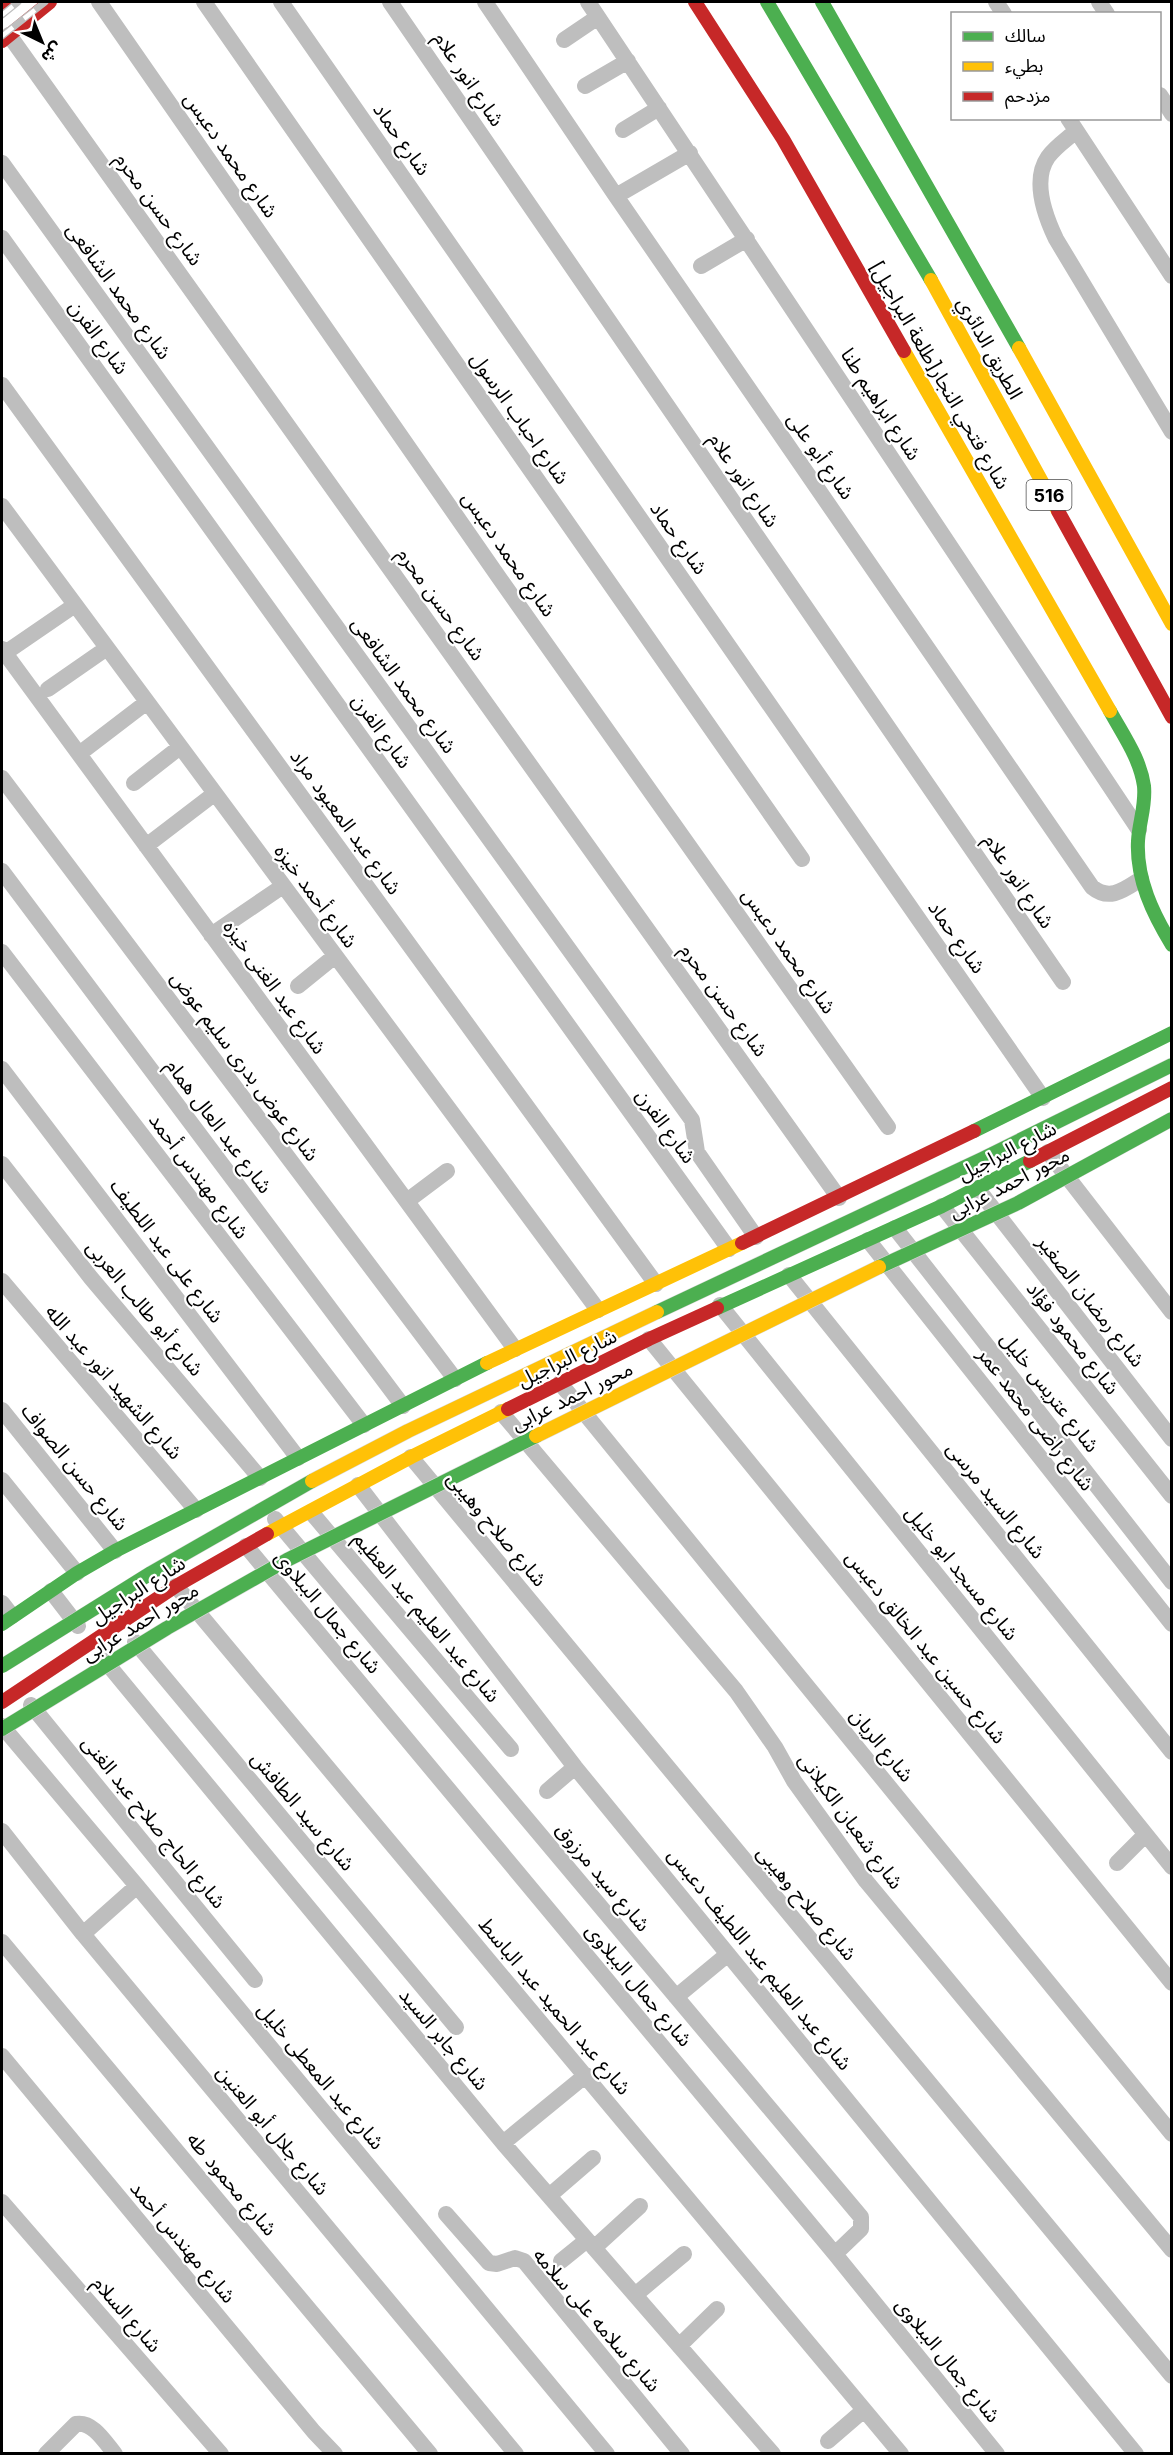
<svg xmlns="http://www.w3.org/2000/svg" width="1173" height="2455" viewBox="0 0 1173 2455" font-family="Inter,'Noto Sans Arabic',sans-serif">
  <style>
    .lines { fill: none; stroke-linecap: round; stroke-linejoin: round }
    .street { stroke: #bebebe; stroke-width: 16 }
    .fast { stroke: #4caf50; stroke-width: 14 }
    .slow { stroke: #ffc107; stroke-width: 14 }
    .jam { stroke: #c62828; stroke-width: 14 }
    .rail-casing { stroke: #bebebe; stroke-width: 7 }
    .rail { stroke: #fff; stroke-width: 4.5; stroke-dasharray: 14; stroke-linecap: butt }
    .fast-bridge-casing { stroke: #dbdbdb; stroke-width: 15; stroke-linecap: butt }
    .slow-bridge-casing { stroke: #dbdbdb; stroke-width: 15; stroke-linecap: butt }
    .fast-bridge { stroke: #4caf50; stroke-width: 14 }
    .slow-bridge { stroke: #ffc107; stroke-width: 14 }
    .labels { text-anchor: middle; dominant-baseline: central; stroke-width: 4.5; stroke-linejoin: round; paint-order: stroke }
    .shield { fill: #fff; stroke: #4c4c4c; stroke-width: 1.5 }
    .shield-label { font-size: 18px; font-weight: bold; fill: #000 }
    .street-label { font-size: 20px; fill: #000; stroke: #fff }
  </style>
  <rect width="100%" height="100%" fill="#fff"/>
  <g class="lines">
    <path class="street" d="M 99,2 L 500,579 L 888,1127
      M 204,2 L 802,859
      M 281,2 L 1043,1098
      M 390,2 L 1063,982
      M 485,2 L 616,196 L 1092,887 C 1110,902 1125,889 1141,879
      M 588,2 L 1139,830
      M 996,2 L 1004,14
      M 1099,2 L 1107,14
      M 9,35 L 839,1198
      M 564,40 L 598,17
      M 585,86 L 628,61
      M 1160,95 L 1172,114
      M 1068,118 L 1172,276
      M 623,130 L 659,108
      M 1076,131 C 1067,139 1055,147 1048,157 C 1032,180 1045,216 1056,239 L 1172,432
      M 2,163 L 692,1120 L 697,1152 L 756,1237
      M 616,196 L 690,153
      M 2,238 L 729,1249
      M 701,266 L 747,239
      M 2,385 L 656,1284
      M 2,506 L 598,1310
      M 2,649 L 515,1349
      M 5,653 L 75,605
      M 48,689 L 107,648
      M 79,754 L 147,702
      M 2,778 L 455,1379
      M 134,783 L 180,747
      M 146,846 L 214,794
      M 2,871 L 403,1406
      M 211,935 L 283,886
      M 2,952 L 364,1425
      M 298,986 L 335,956
      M 2,1069 L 298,1458
      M 1048,1152 L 1172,1312
      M 2,1164 L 91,1278 L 260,1478
      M 977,1188 L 1172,1439
      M 407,1201 L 447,1171
      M 942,1206 L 1172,1496
      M 895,1228 L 1172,1582
      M 868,1240 L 1172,1624
      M 789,1275 L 1172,1752
      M 2,1281 L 196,1510
      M 720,1305 L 1172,1867
      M 649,1339 L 1172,1983
      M 560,1383 L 1172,2134
      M 2,1410 L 115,1551
      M 501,1412 L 736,1691 L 775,1747 L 794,1781 L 866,1881 L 1172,2250
      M 411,1457 L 1172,2376
      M 2,1480 L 77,1573
      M 358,1485 L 575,1767 L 1136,2454
      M 311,1512 L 511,1749
      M 275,1519 L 861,2217 L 861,2229 L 835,2254
      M 246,1546 L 835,2254 L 997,2454
      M 176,1586 L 901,2454
      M 51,1591 L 78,1626
      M 2,1603 L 12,1616
      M 135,1642 L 456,2027
      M 105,1661 L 503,2143 L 773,2454
      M 31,1705 L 255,1980
      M 2,1726 L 137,1886 L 607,2454
      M 547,1791 L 575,1767
      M 2,1831 L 83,1934 L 516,2454
      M 1117,1863 L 1145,1835
      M 83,1934 L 137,1886
      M 2,1942 L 430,2454
      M 676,1997 L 728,1954
      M 2,2056 L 314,2432 L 335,2454
      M 503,2143 L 586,2075
      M 549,2196 L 593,2158
      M 2,2202 L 221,2454
      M 446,2214 L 489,2263 L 497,2264 L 515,2258 L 524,2261 L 682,2454
      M 594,2248 L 640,2206
      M 561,2261 L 587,2240
      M 635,2295 L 684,2254
      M 679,2346 L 717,2309
      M 828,2441 L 864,2410
      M 46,2454 L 76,2424 C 93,2421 105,2442 115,2454"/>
    <path class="fast" d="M 767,2 L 931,280
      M 822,2 L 1019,348
      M 1110,711 C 1123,735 1140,758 1144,786 C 1146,806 1139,822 1138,841 C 1136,879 1153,914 1172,945
      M 974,1131 L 1172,1033
      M 717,1308 L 942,1206 L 1030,1161
      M 2,1624 L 77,1573 L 115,1551 L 487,1363"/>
    <path class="slow" d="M 931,280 L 1058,511
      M 1019,348 L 1172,624
      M 904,351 L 1110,711
      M 487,1363 L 742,1243
      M 267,1534 L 411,1457 L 508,1409"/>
    <path class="jam" d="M 695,2 L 783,139 L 904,351
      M 2,7 L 8,2
      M 2,41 L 50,2
      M 1058,511 L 1172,717
      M 1030,1161 L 1172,1088
      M 742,1243 L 974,1131
      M 508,1409 L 649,1339 L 717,1308
      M 2,1702 L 176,1586 L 267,1534"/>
    <g class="rail-casing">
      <path id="rail" d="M 2,15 L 18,2
        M 2,36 L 45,2"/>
    </g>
    <use href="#rail" class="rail"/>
    <g class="fast-bridge-casing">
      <path id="fast-bridge" d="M 879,1267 L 1018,1203 L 1172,1119
        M 657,1312 L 982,1159 L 1172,1065
        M 2,1666 L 151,1573 L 312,1481
        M 2,1729 L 167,1628 L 287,1560 L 536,1436"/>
    </g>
    <g class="slow-bridge-casing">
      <path id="slow-bridge" d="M 536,1436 L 879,1267
        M 312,1481 L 408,1431 L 657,1312"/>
    </g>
    <use href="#fast-bridge" class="fast-bridge"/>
    <use href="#slow-bridge" class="slow-bridge"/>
  </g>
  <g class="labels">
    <rect class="shield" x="1026.5" y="480" width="45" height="30" rx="4.5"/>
    <g class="shield-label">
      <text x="1049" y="495">516</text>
    </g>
    <g class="street-label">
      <text transform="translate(469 79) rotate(56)">شارع انور علام</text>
      <text transform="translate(402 139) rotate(55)">شارع حماد</text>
      <text transform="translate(231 155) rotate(55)">شارع محمد دعبس</text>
      <text transform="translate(159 209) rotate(54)">شارع حسن محرم</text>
      <text transform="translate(119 291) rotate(54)">شارع محمد الشافعى</text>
      <text transform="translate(99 337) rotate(54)">شارع الفرن</text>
      <text transform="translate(990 348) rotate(61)">الطريق الدائري</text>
      <text transform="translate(940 375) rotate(60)">شارع فتحي النجار[طلعة البراجيل]</text>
      <text transform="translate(881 404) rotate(57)">شارع ابراهيم طنا</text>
      <text transform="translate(520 418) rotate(55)">شارع احباب الرسول</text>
      <text transform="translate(821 456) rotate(55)">شارع أبو على</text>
      <text transform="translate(744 480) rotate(56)">شارع انور علام</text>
      <text transform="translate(679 538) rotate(55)">شارع حماد</text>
      <text transform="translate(509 554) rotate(55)">شارع محمد دعبس</text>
      <text transform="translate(441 604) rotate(54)">شارع حسن محرم</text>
      <text transform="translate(404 685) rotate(54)">شارع محمد الشافعى</text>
      <text transform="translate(382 731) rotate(54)">شارع الفرن</text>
      <text transform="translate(346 822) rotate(54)">شارع عبد المعبود مراد</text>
      <text transform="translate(1019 881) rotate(56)">شارع انور علام</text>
      <text transform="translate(316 896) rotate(53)">شارع أحمد خيزه</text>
      <text transform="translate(957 937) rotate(55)">شارع حماد</text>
      <text transform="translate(789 951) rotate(55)">شارع محمد دعبس</text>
      <text transform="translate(275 987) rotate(54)">شارع عبد الغنى خيزه</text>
      <text transform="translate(724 1000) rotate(54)">شارع حسن محرم</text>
      <text transform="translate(245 1066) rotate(53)">شارع عوض بدرى سليم عوض</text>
      <text transform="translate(219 1126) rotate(53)">شارع عبد العال همام</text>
      <text transform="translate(666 1126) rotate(54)">شارع الفرن</text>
      <text transform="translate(1007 1151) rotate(-27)">شارع البراجيل</text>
      <text transform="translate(199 1176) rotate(53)">شارع مهندس أحمد</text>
      <text transform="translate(1009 1183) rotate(-27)">محور احمد عرابى</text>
      <text transform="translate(167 1251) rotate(53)">شارع على عبد اللطيف</text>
      <text transform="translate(1091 1301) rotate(52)">شارع رمضان الصغير</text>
      <text transform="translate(145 1308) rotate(50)">شارع أبو طالب العربى</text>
      <text transform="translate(1073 1338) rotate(52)">شارع محمود فؤاد</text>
      <text transform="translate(567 1358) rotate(-26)">شارع البراجيل</text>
      <text transform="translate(114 1382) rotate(49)">شارع الشهيد انور عبد الله</text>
      <text transform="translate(1050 1392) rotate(52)">شارع عتريس خليل</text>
      <text transform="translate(572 1396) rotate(-26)">محور احمد عرابى</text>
      <text transform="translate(1036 1419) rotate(52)">شارع راضى محمد عمر</text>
      <text transform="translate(75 1467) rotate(51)">شارع حسن الصواف</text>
      <text transform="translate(996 1500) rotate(51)">شارع السيد مرسى</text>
      <text transform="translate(497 1529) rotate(50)">شارع صلاح وهيبى</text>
      <text transform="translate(962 1573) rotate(51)">شارع مسجد ابو خليل</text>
      <text transform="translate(138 1590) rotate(-33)">شارع البراجيل</text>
      <text transform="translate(328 1612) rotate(50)">شارع جمال الببلاوى</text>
      <text transform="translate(427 1617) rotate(50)">شارع عبد العليم عبد العظيم</text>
      <text transform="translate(140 1622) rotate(-31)">محور احمد عرابى</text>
      <text transform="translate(926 1647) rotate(51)">شارع حسين عبد الخالق دعبس</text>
      <text transform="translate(882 1745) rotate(51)">شارع الريان</text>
      <text transform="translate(303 1811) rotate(50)">شارع سيد الطافش</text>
      <text transform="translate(851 1821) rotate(54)">شارع شعبان الكيلانى</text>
      <text transform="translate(154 1822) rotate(51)">شارع الحاج صلاح عبد الغنى</text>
      <text transform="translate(603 1877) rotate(50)">شارع سيد مرزوق</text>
      <text transform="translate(807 1903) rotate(50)">شارع صلاح وهيبى</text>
      <text transform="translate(760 1959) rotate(51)">شارع عبد العليم عبد اللطيف دعبس</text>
      <text transform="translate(639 1985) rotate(50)">شارع جمال الببلاوى</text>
      <text transform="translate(555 2006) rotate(50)">شارع عبد الحميد عبد الباسط</text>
      <text transform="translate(444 2039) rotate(50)">شارع جابر السيد</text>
      <text transform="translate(321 2076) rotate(50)">شارع عبد المعطى خليل</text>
      <text transform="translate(273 2130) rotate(50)">شارع جلال أبو العنين</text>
      <text transform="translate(232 2184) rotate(50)">شارع محمود طه</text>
      <text transform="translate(183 2242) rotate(50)">شارع مهندس أحمد</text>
      <text transform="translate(127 2314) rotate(49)">شارع السلام</text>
      <text transform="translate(597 2320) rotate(49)">شارع سلامه على سلامه</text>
      <text transform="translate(948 2360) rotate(51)">شارع جمال الببلاوى</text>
    </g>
  </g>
  <rect width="1173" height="2455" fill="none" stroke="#000000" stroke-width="6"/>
  <rect x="951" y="12" width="210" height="108" fill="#ffffff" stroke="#999999" stroke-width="1.5"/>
  <rect x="963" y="32" width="30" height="9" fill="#4caf50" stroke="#999999" stroke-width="1.5"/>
  <text x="1005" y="42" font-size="18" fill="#000000">سالك</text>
  <rect x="963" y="62" width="30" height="9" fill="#ffc107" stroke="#999999" stroke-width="1.5"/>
  <text x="1005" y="72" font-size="18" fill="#000000">بطيء</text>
  <rect x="963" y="92" width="30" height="9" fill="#c62828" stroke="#999999" stroke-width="1.5"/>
  <text x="1005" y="102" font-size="18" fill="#000000">مزدحم</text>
  <g transform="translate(42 42) rotate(137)" stroke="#ffffff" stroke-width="4.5" paint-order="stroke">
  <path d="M0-4.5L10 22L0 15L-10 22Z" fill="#000000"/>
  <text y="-9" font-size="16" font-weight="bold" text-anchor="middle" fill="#000000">ش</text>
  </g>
</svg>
